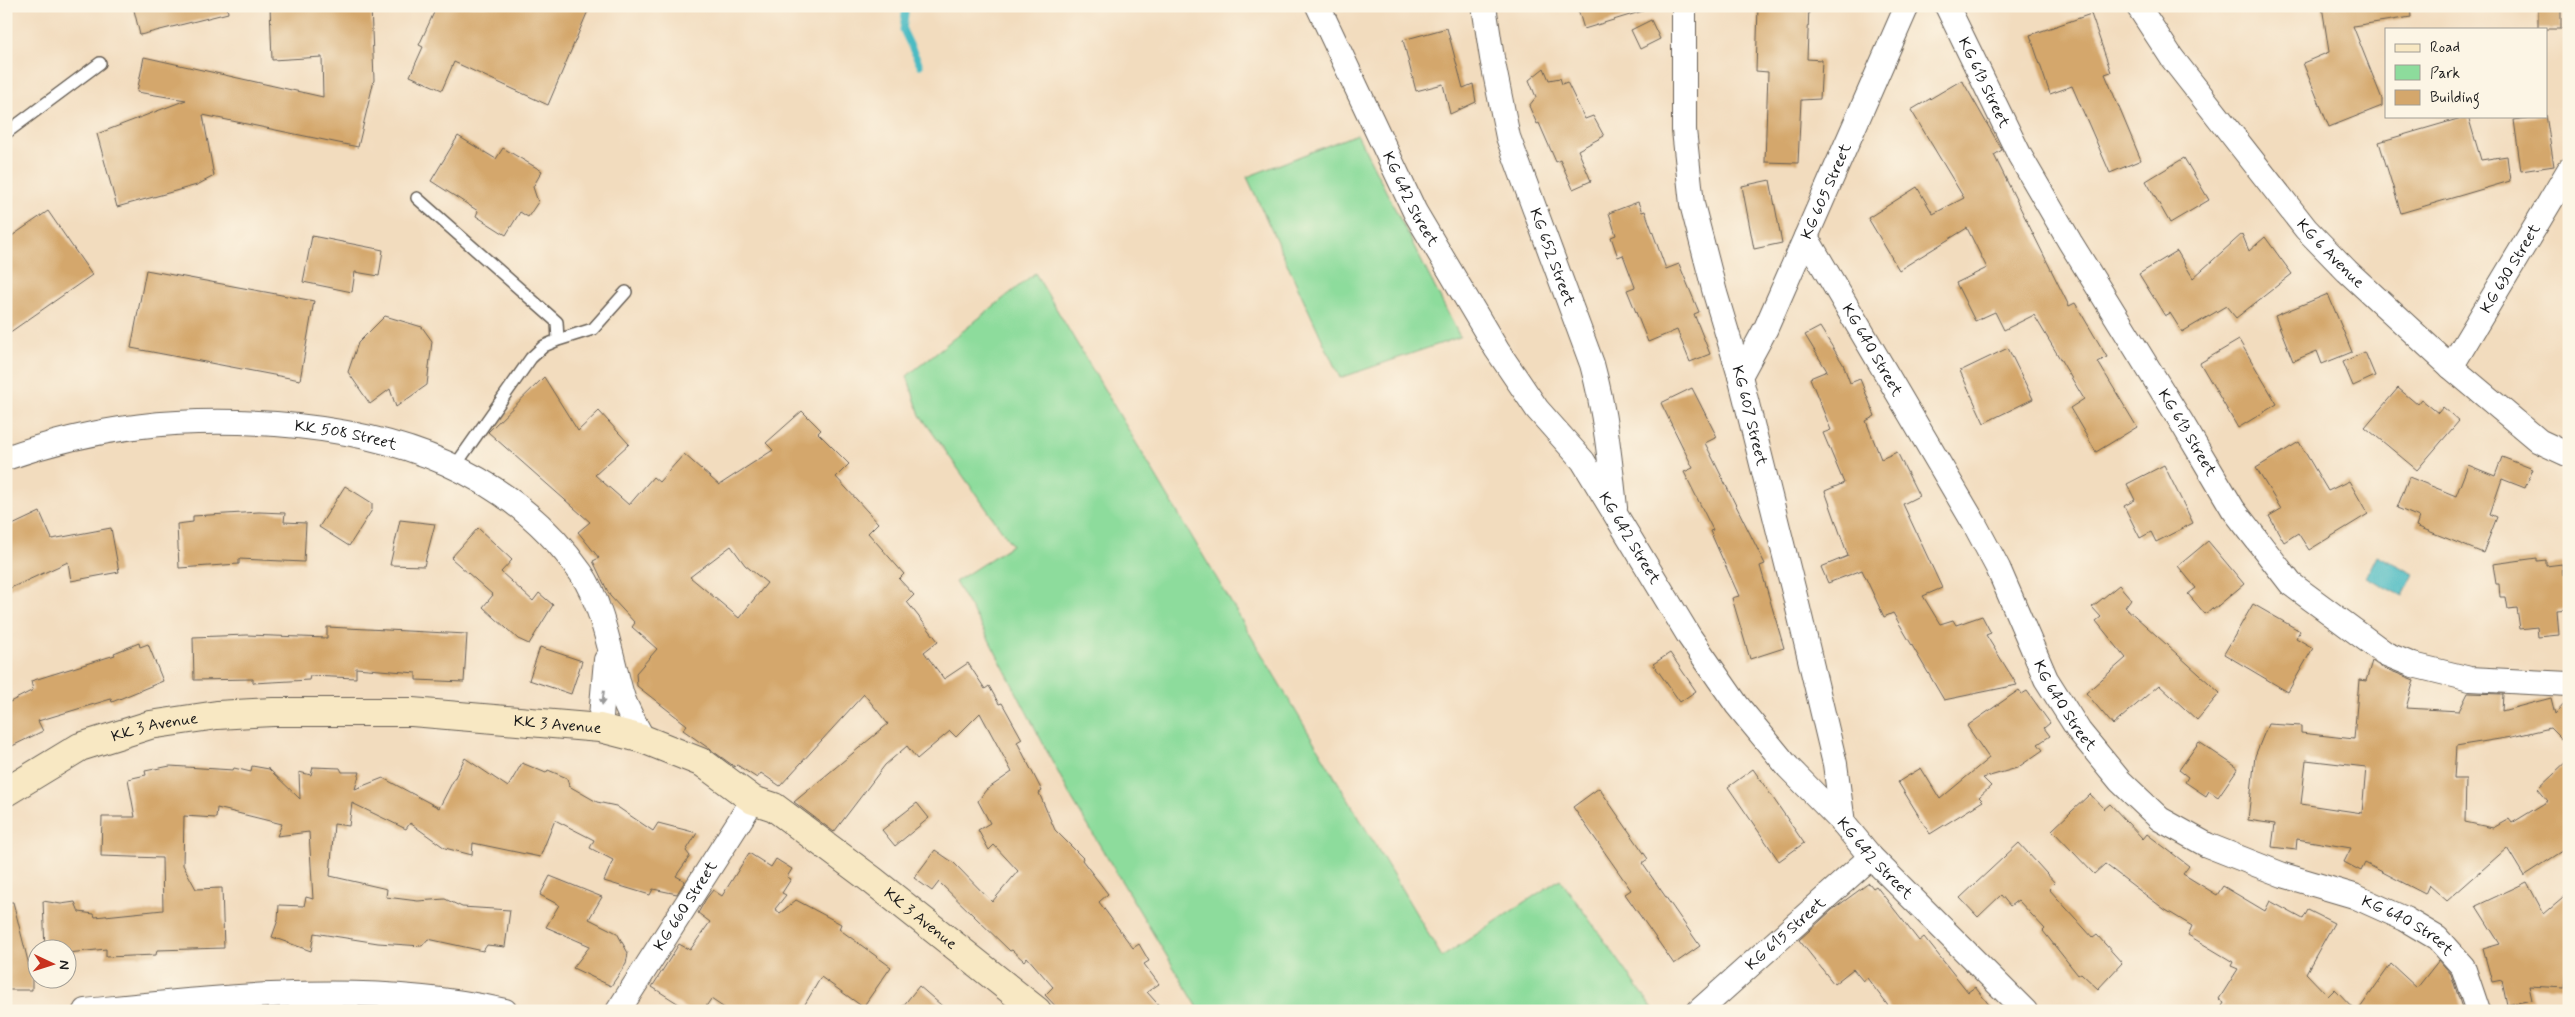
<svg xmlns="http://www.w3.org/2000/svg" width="2575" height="1017" viewBox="0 0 2575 1017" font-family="Mynerve,sans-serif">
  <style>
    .green { fill: #8ddc9c; stroke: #547c5c }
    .water { fill: #4cbbc3; stroke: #346c70 }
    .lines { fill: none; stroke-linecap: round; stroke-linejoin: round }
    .stream { stroke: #4cbbc3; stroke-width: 7 }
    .building { fill: #d4a76c; fill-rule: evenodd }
    .lane-casing { stroke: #675f55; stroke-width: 14 }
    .street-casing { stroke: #675f55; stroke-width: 26 }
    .secondary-casing { stroke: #675f55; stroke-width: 30 }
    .lane { stroke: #fff; stroke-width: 11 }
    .street { stroke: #fff; stroke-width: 24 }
    .secondary { stroke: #f8e8c3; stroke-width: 28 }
    .oneway { fill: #999 }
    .labels { text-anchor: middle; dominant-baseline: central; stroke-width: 4; stroke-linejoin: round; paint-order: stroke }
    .street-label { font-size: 16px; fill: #1c1c1c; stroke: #fcf5e5 }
  </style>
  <rect width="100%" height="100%" fill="#fcf5e5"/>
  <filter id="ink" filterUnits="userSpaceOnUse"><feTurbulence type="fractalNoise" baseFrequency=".02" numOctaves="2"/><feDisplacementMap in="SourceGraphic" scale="10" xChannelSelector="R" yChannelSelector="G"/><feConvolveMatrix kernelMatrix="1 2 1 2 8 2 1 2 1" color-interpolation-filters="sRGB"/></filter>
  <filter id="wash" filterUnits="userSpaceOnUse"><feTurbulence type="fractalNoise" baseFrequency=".0096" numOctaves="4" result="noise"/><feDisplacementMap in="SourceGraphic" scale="20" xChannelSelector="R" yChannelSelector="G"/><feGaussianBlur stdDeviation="1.12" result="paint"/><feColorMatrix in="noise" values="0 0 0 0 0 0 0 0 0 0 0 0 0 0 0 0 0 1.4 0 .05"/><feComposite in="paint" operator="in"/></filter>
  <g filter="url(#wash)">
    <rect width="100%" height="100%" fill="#f2dcbe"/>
    <path class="green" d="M 1357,134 L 1460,337 L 1340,378 L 1247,177 Z
      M 1035,273 L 1442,957 L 1560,879 L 1655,1011 L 1200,1011 L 1073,801 L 985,632 L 955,582 L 1012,545 L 920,415 L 907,376 Z"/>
    <path class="water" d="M 2377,555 L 2414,574 L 2403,596 L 2366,577 Z"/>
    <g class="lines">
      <path class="stream" d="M 906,6 L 903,30 L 920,65"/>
    </g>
    <g id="blocks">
      <path class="building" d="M 133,6 L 227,6 L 228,13 L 140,35 Z
        M 270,6 L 371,6 L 374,80 L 358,147 L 203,115 L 214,176 L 197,185 L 117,207 L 97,134 L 186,100 L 137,92 L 144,57 L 323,97 L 322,57 L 272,60 Z
        M 437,6 L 590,6 L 548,105 L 454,62 L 442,90 L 410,76 L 423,47 L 419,45 Z
        M 1577,6 L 1643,6 L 1643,11 L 1584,29 Z
        M 1758,6 L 1809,6 L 1807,59 L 1822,60 L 1820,99 L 1801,100 L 1798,163 L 1765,162 L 1768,72 L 1756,71 Z
        M 2322,6 L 2410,6 L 2411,17 L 2353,26 L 2382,99 L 2382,106 L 2329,127 L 2303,63 L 2329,52 Z
        M 2538,6 L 2561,6 L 2561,29 L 2538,29 Z
        M 2091,14 L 2111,72 L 2105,74 L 2141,160 L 2110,173 L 2072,86 L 2050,94 L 2030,35 Z
        M 1651,20 L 1660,39 L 1640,49 L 1631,30 Z
        M 1447,28 L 1463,88 L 1473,84 L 1476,102 L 1450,114 L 1443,84 L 1416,91 L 1403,40 Z
        M 1544,68 L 1549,80 L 1560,78 L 1562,84 L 1567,82 L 1585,119 L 1593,116 L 1604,136 L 1578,150 L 1591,181 L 1573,189 L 1560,160 L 1556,162 L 1539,123 L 1537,124 L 1529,106 L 1536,97 L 1529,80 Z
        M 1962,80 L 2002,150 L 1994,155 L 2069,306 L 2075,303 L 2107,357 L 2098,362 L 2137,427 L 2096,452 L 2070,408 L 2084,399 L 2034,315 L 2004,330 L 1995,312 L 1975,321 L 1956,283 L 1987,268 L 1967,228 L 1899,270 L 1868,218 L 1917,187 L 1933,214 L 1964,198 L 1911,110 Z
        M 2546,115 L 2554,166 L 2521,171 L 2514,120 Z
        M 2468,116 L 2481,160 L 2507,156 L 2510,181 L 2401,213 L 2379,142 Z
        M 458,136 L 496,159 L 503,148 L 542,171 L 533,187 L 538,202 L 528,217 L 520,212 L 506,235 L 476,216 L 478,211 L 431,181 Z
        M 2184,158 L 2209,200 L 2170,223 L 2146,181 Z
        M 1770,180 L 1782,243 L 1754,249 L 1742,186 Z
        M 1638,202 L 1642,212 L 1645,211 L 1666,269 L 1679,264 L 1699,312 L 1694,314 L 1710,354 L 1690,362 L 1677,330 L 1648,342 L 1627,290 L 1635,287 L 1623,255 L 1618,257 L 1611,237 L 1616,235 L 1609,213 Z
        M 48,211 L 92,275 L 6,335 L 6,240 Z
        M 2242,234 L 2249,251 L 2265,237 L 2292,274 L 2236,318 L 2226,306 L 2182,332 L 2170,313 L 2165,316 L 2139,274 L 2177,251 L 2193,278 Z
        M 312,236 L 383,250 L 379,276 L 355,272 L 352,292 L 303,282 Z
        M 146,270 L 314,301 L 300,380 L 131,348 Z
        M 2328,294 L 2352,352 L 2322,364 L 2317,351 L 2293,361 L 2275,316 Z
        M 385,316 L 422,327 L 432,341 L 427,385 L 396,407 L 390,389 L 370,404 L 348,372 L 358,343 Z
        M 1820,327 L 1843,364 L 1850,383 L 1860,379 L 1875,416 L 1866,421 L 1881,459 L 1897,452 L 1919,496 L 1903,504 L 1942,588 L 1923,596 L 1940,624 L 1953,620 L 1956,625 L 1982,616 L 1991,633 L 1986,635 L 2017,685 L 1944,700 L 1893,613 L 1884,617 L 1862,570 L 1828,583 L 1821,567 L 1848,556 L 1825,491 L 1844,483 L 1823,433 L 1831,430 L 1810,378 L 1827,371 L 1805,335 Z
        M 2239,340 L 2277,404 L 2238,428 L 2200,363 Z
        M 2008,348 L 2033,399 L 1984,423 L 1960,371 Z
        M 2365,352 L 2375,376 L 2353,386 L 2343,362 Z
        M 544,377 L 578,431 L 599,411 L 629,444 L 595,475 L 629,505 L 653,477 L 659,482 L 684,454 L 719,485 L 773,450 L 766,443 L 802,411 L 821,430 L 818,433 L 849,464 L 836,477 L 878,523 L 868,533 L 904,574 L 899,579 L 914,595 L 907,602 L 938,641 L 924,652 L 944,679 L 968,663 L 985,689 L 989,686 L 999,704 L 1002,703 L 1022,739 L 1017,742 L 1042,791 L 1039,793 L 1055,830 L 1083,858 L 1082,860 L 1108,894 L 1099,902 L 1133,948 L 1139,944 L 1149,961 L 1144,964 L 1159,984 L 1147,992 L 1164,1011 L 1060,1011 L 1045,995 L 1053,987 L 1027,957 L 1024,961 L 1012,950 L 1010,951 L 939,882 L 932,891 L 914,878 L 935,850 L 954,863 L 992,902 L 1018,871 L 994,845 L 989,850 L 978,830 L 990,823 L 978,801 L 986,790 L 1012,772 L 980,713 L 956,737 L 950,731 L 917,759 L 907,746 L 885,765 L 834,832 L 794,802 L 888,724 L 864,694 L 780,786 L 761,773 L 757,778 L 737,765 L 735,767 L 683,730 L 687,725 L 637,686 L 636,673 L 657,649 L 632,627 L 635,623 L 610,596 L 593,561 L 599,558 L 578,532 L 590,522 L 488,432 ZM 731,546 L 745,565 L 767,583 L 739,618 L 690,577 Z
        M 1692,388 L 1717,437 L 1705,443 L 1765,564 L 1760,566 L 1784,648 L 1750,659 L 1732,598 L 1739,596 L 1710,531 L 1713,530 L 1684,472 L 1693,468 L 1661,403 Z
        M 2398,388 L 2417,404 L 2421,399 L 2438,413 L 2443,407 L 2459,421 L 2417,470 L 2365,427 Z
        M 2299,442 L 2328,491 L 2349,481 L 2368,514 L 2309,550 L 2298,533 L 2284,542 L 2269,516 L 2281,509 L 2256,468 Z
        M 2502,457 L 2533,469 L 2525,488 L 2502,479 L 2490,514 L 2497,517 L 2483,553 L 2416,526 L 2419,517 L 2397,508 L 2409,477 L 2456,496 L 2468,465 L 2495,476 Z
        M 2164,465 L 2193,523 L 2156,542 L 2151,532 L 2140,538 L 2124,506 L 2135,500 L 2127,484 Z
        M 345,486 L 372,503 L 372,510 L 349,546 L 319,527 Z
        M 40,512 L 52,539 L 111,528 L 119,572 L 71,581 L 68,562 L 6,590 L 6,528 Z
        M 259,512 L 285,513 L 284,522 L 306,523 L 304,562 L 239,559 L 239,564 L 179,568 L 177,524 L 193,522 L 193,516 Z
        M 400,520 L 435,524 L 424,566 L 390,565 Z
        M 478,528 L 512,560 L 501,572 L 533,601 L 539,593 L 553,605 L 529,644 L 518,639 L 483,607 L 493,595 L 451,558 Z
        M 2208,541 L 2244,584 L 2213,610 L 2212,608 L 2205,614 L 2188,594 L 2196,588 L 2178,566 Z
        M 2537,558 L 2537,561 L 2546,560 L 2546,566 L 2562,564 L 2563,575 L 2569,574 L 2569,609 L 2557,610 L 2559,635 L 2538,637 L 2537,627 L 2520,629 L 2517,608 L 2508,609 L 2506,597 L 2500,597 L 2499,584 L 2496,584 L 2493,564 Z
        M 2119,585 L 2131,599 L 2125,607 L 2220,693 L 2197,720 L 2159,685 L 2113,725 L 2086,693 L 2126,658 L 2096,621 L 2101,617 L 2092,607 Z
        M 2253,604 L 2300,631 L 2296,638 L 2313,648 L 2288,692 L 2224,654 Z
        M 327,627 L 467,634 L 464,682 L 416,680 L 416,673 L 356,668 L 356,678 L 310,676 L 309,680 L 253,683 L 253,679 L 194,680 L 193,637 L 247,635 L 327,638 Z
        M 139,643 L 140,647 L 148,644 L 163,681 L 112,702 L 111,699 L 38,721 L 43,731 L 6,749 L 6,704 L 33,690 L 31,681 L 115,655 L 114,653 Z
        M 540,647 L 582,661 L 571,694 L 529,680 Z
        M 1670,653 L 1696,691 L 1680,702 L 1653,664 Z
        M 2372,661 L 2381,667 L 2414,680 L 2406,708 L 2459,711 L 2468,693 L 2503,694 L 2502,711 L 2551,698 L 2555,714 L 2569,699 L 2569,747 L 2550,728 L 2512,737 L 2456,746 L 2454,779 L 2466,779 L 2465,822 L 2493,828 L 2509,819 L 2512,823 L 2548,801 L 2538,789 L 2569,760 L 2569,847 L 2524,876 L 2507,848 L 2447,901 L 2429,885 L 2425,894 L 2365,863 L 2361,871 L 2344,862 L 2351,848 L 2297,839 L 2296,850 L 2272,847 L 2275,824 L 2248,820 L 2255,756 L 2268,724 L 2301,726 L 2301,733 L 2354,739 L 2359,680 L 2366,681 ZM 2306,760 L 2366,767 L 2362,813 L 2301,804 Z
        M 2019,690 L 2022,694 L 2027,691 L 2050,723 L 2044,728 L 2050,736 L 2038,744 L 2043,750 L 2017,768 L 1983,778 L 1991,786 L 1979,797 L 1983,801 L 1930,834 L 1898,782 L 1921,768 L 1940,799 L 1989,758 L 1967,726 Z
        M 2199,742 L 2238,768 L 2218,797 L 2209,791 L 2206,796 L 2185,782 L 2188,777 L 2179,770 Z
        M 465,758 L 508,787 L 522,763 L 546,773 L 548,770 L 567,778 L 569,786 L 597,802 L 616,806 L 653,831 L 658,823 L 697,833 L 686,851 L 690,856 L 676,876 L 685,881 L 677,894 L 653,889 L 650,895 L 604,881 L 613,860 L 590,848 L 594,840 L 555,820 L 540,857 L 473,843 L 472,855 L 445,848 L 410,823 L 406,829 L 352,803 L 349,826 L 334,824 L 330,876 L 387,889 L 386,897 L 418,901 L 445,899 L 462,907 L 510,910 L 505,947 L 487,945 L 483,951 L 428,939 L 422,946 L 378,943 L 314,933 L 311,951 L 272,937 L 278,920 L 279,905 L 304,906 L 306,897 L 313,899 L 309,832 L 277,836 L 282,824 L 217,808 L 216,818 L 184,816 L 183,865 L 196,889 L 222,888 L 224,948 L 157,950 L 156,955 L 106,957 L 106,949 L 68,953 L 68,950 L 45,950 L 43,901 L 61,904 L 75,902 L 79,912 L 94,914 L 95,917 L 163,910 L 162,858 L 101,856 L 102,817 L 135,817 L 128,779 L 146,775 L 145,771 L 170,766 L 233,770 L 234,768 L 251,772 L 252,766 L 269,769 L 300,799 L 299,772 L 311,775 L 313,767 L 340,768 L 342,772 L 360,772 L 355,789 L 383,778 L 439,808 Z
        M 1753,769 L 1804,843 L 1779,861 L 1728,787 Z
        M 1599,788 L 1648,859 L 1642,863 L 1700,946 L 1674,964 L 1625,894 L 1631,890 L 1573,807 Z
        M 2090,794 L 2104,809 L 2110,804 L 2143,839 L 2147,834 L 2189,866 L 2183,874 L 2217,895 L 2223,886 L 2265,911 L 2270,901 L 2303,919 L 2308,910 L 2334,923 L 2306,973 L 2328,996 L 2335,989 L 2356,1011 L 2219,1011 L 2224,1003 L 2219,999 L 2238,969 L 2231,966 L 2233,962 L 2188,935 L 2192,926 L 2164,909 L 2105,864 L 2094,874 L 2052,830 Z
        M 917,803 L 929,818 L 895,846 L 882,830 Z
        M 2019,843 L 2055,883 L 2049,889 L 2093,938 L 2097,935 L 2122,963 L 2098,989 L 2081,973 L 2078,975 L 2043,931 L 2045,929 L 2018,900 L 2010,906 L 2001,895 L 1978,917 L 1960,898 Z
        M 749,853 L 771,867 L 776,859 L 792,869 L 787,877 L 791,879 L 782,893 L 786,895 L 775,909 L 780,913 L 796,900 L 841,924 L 839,929 L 891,967 L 863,1007 L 821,977 L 801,1011 L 729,1011 L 711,999 L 703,1011 L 690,1011 L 652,987 L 679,944 L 690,950 L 710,922 L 698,913 L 706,899 L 713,890 L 722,896 Z
        M 550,876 L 602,897 L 589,919 L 617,933 L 628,953 L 626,964 L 611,986 L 573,968 L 590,946 L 546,927 L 559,905 L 540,895 Z
        M 2527,882 L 2544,914 L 2569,893 L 2569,972 L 2567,970 L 2565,988 L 2529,986 L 2532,1000 L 2507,1005 L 2502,980 L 2492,982 L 2483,949 L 2500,944 L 2476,906 Z
        M 1869,883 L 1873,888 L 1876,886 L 1919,941 L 1924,937 L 1968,992 L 1975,987 L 1994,1011 L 1892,1011 L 1867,978 L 1863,981 L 1853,969 L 1834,984 L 1799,940 L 1832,910 Z
        M 6,902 L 13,902 L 32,977 L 32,990 L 6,990 Z
        M 2439,960 L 2451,974 L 2463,1011 L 2358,1011 L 2391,964 L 2417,988 Z
        M 919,986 L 948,1011 L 899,1011 Z"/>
    </g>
  </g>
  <g filter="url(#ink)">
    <use href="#blocks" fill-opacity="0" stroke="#675f55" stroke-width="1"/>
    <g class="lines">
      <g class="lane-casing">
        <path id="lane" d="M 6,133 L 100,63
          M 417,198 L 557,322 L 558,340 L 544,346 L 531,358 L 455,466
          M 558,340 L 593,329 L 626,292"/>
      </g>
      <g class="street-casing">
        <g id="street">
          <path id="s1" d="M 1318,6 L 1415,212 L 1497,350 L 1537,409 L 1583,461 L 1689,636 L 1737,705 L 1788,767 L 1843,823 L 1871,857 L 2025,1011"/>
          <path id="s2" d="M 1484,6 L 1492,58 L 1508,137 L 1592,364 C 1605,411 1610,459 1615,508"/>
          <path id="s3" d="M 1684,6 L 1684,130 L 1692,204 L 1715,293 L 1740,376 L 1796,600 L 1835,764 L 1843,823"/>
          <path id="s4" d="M 1947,6 L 2020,156 L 2070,242 L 2182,423 L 2233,509 L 2291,584 L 2386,654 L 2413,665 L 2470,679 L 2569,684"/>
          <path id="s5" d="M 2138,6 L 2172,58 L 2306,229 L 2347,271 L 2451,367 L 2539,441 L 2569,455"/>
          <path id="s6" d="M 1806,237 L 1974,523 L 1998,568 L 2046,679 L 2079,731 L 2120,781 L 2160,819 L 2207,845 L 2283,875 L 2354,896 L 2405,919 L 2437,938 L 2463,967 L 2478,1011"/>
          <path id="s7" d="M 2451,367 L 2569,170"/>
          <path id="s8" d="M 1740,376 L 1766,328 L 1907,6"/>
          <path id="s9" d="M 6,458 C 97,426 180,417 276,424 C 396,433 509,470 581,573 C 602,603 611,656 621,692 C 625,708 635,723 643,739"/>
          <path d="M 600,728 L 606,660"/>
          <path d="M 85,1011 C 224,997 367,980 505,1011"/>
          <path id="s10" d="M 618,1011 L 753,800"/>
          <path id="s11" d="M 1699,1011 L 1871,857"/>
        </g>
      </g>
      <g class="secondary-casing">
        <g id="secondary">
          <path id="s12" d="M 6,792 L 80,747 L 150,725 L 217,715 L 273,712 L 412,712 L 600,728 L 643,739 L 703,763 L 753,800 L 774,807 L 872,880 L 1037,1011"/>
        </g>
      </g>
      <use href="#lane" class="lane"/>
      <use href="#street" class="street"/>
      <use href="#secondary" class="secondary"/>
    </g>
    <defs><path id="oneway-solid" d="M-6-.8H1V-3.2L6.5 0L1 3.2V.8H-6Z" transform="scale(1.25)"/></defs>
    <use class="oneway" href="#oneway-solid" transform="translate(603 698) rotate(97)"/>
  </g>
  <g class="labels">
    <g class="street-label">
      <text stroke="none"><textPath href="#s4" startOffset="85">KG 613 Street</textPath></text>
      <text stroke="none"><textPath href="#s8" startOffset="204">KG 605 Street</textPath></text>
      <text stroke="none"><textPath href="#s1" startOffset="214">KG 642 Street</textPath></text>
      <text stroke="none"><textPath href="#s5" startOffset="314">KG 6 Avenue</textPath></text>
      <text stroke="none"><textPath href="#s2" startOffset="261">KG 652 Street</textPath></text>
      <text stroke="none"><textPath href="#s7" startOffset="115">KG 630 Street</textPath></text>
      <text stroke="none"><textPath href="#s6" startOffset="131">KG 640 Street</textPath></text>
      <text stroke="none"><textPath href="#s3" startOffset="418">KG 607 Street</textPath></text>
      <text stroke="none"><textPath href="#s4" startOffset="490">KG 613 Street</textPath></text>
      <text stroke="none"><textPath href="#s9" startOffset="345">KK 508 Street</textPath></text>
      <text stroke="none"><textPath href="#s1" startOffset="619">KG 642 Street</textPath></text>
      <text stroke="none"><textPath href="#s6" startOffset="536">KG 640 Street</textPath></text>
      <text stroke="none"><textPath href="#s12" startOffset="569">KK 3 Avenue</textPath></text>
      <text stroke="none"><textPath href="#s12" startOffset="164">KK 3 Avenue</textPath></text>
      <text stroke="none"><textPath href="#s1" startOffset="1024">KG 642 Street</textPath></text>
      <text stroke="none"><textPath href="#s10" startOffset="125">KG 660 Street</textPath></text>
      <text stroke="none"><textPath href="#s12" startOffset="989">KK 3 Avenue</textPath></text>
      <text stroke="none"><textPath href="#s6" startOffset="956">KG 640 Street</textPath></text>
      <text stroke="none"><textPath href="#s11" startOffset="116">KG 615 Street</textPath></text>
    </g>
  </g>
  <rect width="2575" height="1017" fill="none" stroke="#fcf5e5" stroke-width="25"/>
  <rect x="2385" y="28" width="162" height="90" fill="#fcf5e5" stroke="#a29e95"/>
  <rect x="2395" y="44" width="25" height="8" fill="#f8e8c3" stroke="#a29e95"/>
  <text x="2430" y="52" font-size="15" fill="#1c1c1c">Road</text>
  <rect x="2395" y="65" width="25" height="15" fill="#8ddc9c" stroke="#a29e95"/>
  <text x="2430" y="78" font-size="15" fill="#1c1c1c">Park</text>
  <rect x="2395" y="90" width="25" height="15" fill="#d4a76c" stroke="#a29e95"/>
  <text x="2430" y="102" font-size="15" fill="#1c1c1c">Building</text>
  <g transform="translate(52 964) rotate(94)"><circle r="24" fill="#fcf5e5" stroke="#a29e95"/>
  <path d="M0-4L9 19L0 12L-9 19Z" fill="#c8321e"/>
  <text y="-8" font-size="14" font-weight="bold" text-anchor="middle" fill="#1c1c1c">N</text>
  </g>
</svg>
